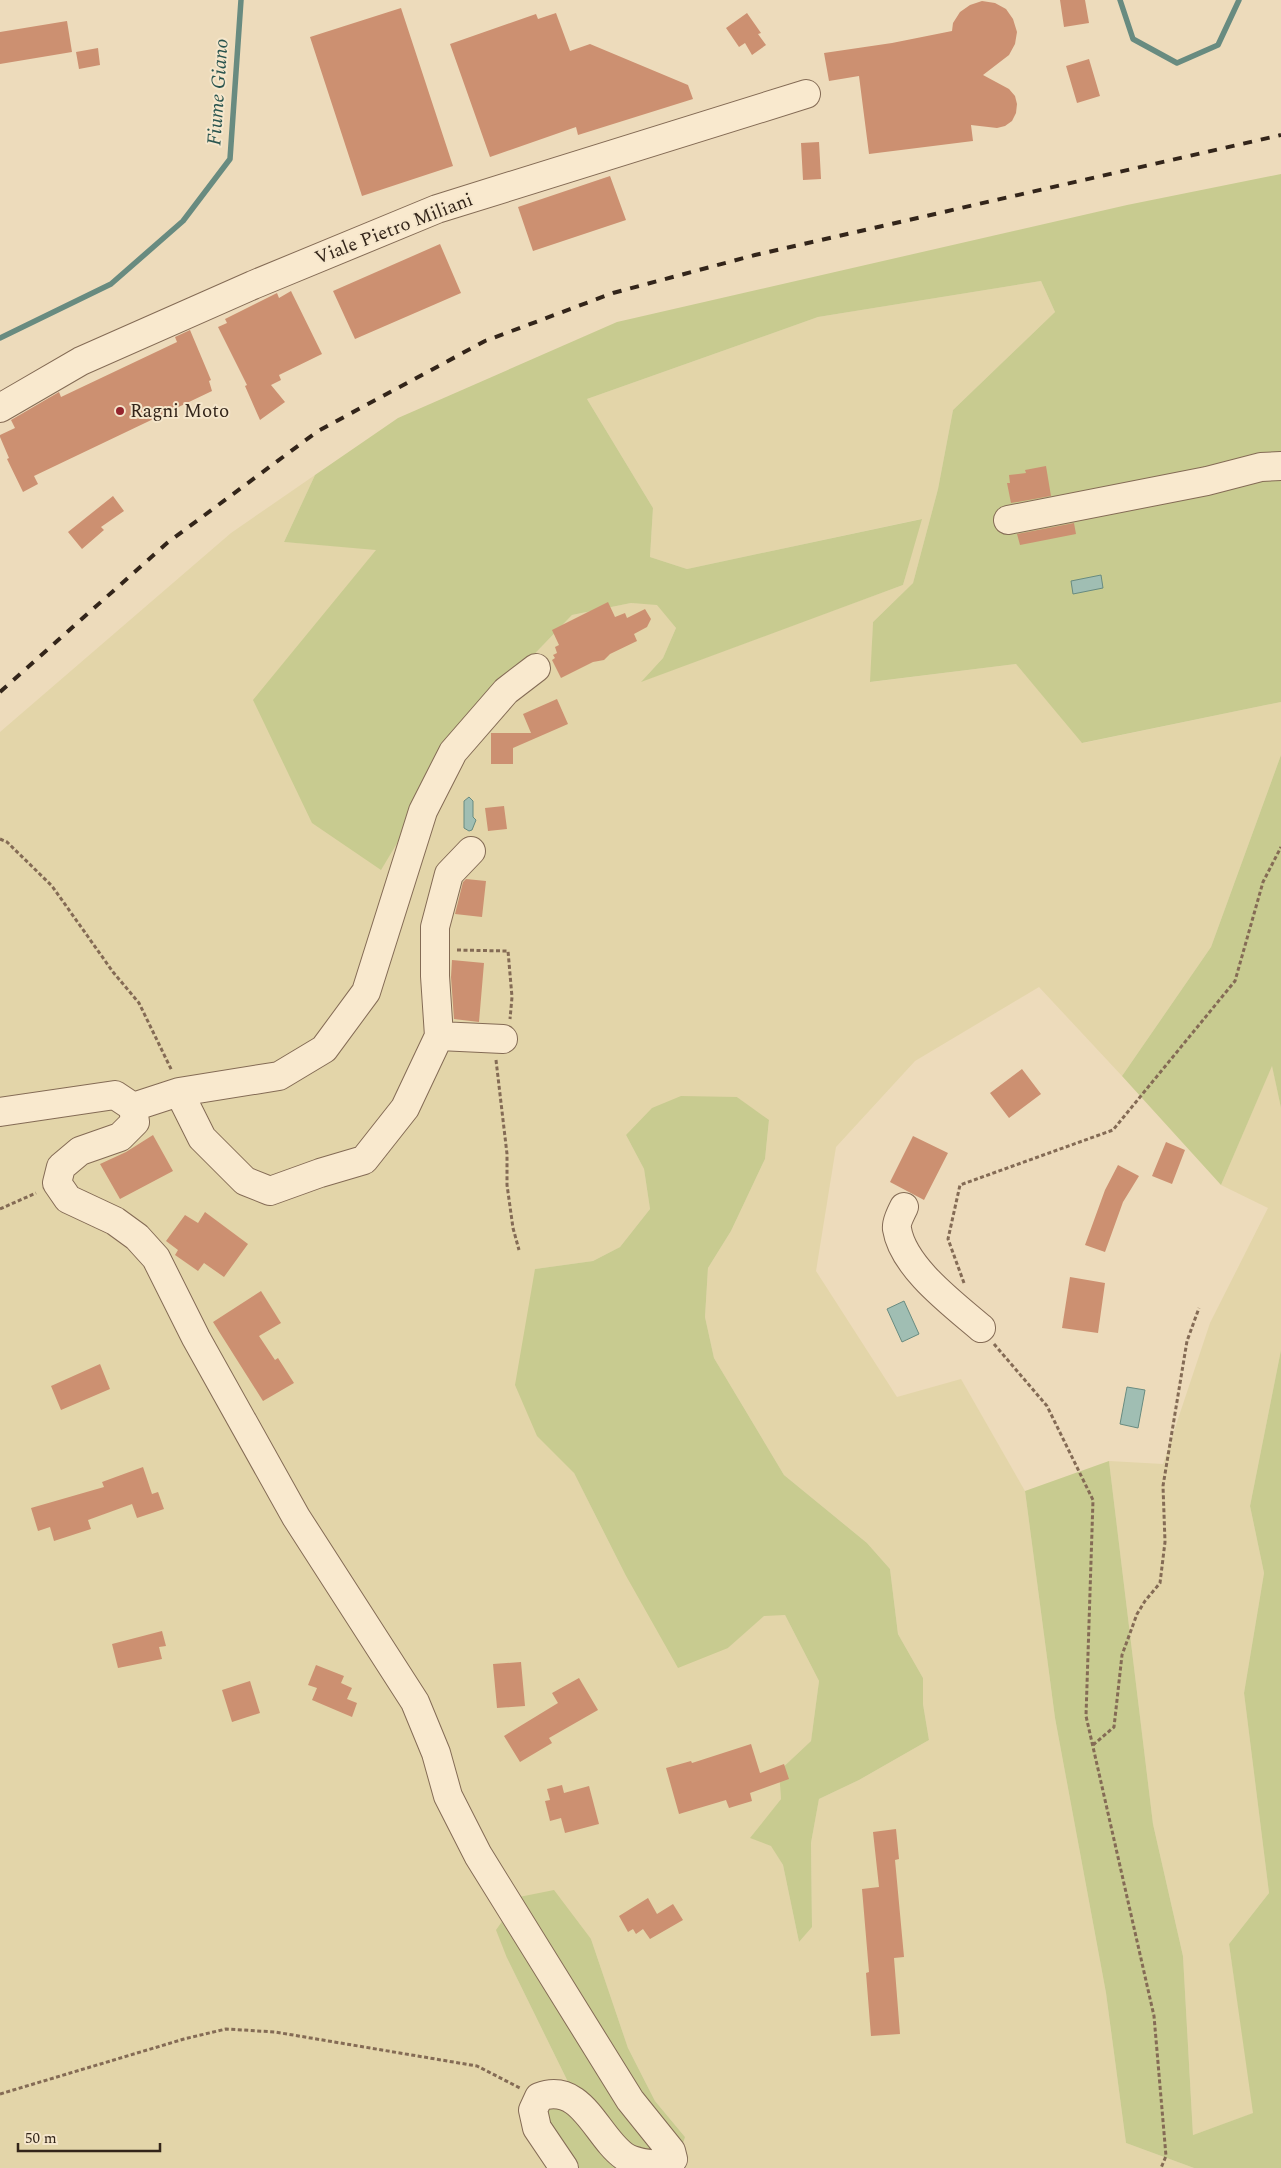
<svg xmlns="http://www.w3.org/2000/svg" width="1281" height="2168" viewBox="0 0 1281 2168" font-family="Spectral,serif">
  <style>
    .farmland { fill: #e3d5a9; fill-rule: evenodd }
    .green { fill: #c8cb90 }
    .water { fill: #a0beb3; stroke: #688b80 }
    .lines { fill: none; stroke-linecap: round; stroke-linejoin: round }
    .stream { stroke: #688b80; stroke-width: 5.5 }
    .building { fill: #cc9071 }
    .minor-casing { stroke: #846b55; stroke-width: 30 }
    .path { stroke: #846b55; stroke-width: 3; stroke-dasharray: 4 2.5; stroke-linecap: butt }
    .minor { stroke: #f9e9ce; stroke-width: 28 }
    .rail { stroke: #33251a; stroke-width: 4; stroke-dasharray: 9 9; stroke-linecap: butt }
    .poi-dot { fill: #94252e; stroke: #f5e6cb; stroke-width: 2 }
    .labels { text-anchor: middle; dominant-baseline: central; stroke-width: 4; stroke-linejoin: round; paint-order: stroke }
    .street-label { font-size: 19px; fill: #33251a; stroke: #f5e6cb }
    .poi-label { font-size: 19px; fill: #33251a; stroke: #f5e6cb; text-anchor: start }
    .water-label { font-size: 20px; font-style: italic; fill: #29544e; stroke: #f5e6cb }
  </style>
  <rect width="100%" height="100%" fill="#eddbbb"/>
  <path class="farmland" d="M 1041,281 L 1055,312 L 953,410 L 938,489 L 913,583 L 873,622 L 871,682 L 1016,664 L 1083,743 L 1281,702 L 1281,755 L 1211,947 L 1122,1076 L 1039,987 L 915,1061 L 836,1147 L 816,1271 L 897,1397 L 961,1379 L 1025,1491 L 1055,1718 L 1106,1993 L 1126,2143 L 1194,2168 L 640,2168 L 685,2137 L 655,2101 L 628,2048 L 591,1939 L 507,1958 L 569,2084 L 549,2168 L 0,2168 L 0,732 L 231,533 L 315,475 L 284,542 L 376,549 L 471,720 L 572,615 L 631,603 L 657,604 L 676,628 L 663,658 L 642,681 L 903,585 L 921,519 L 687,569 L 650,557 L 653,508 L 587,399 L 818,317 ZM 737,1097 L 769,1121 L 765,1159 L 731,1231 L 708,1268 L 705,1317 L 714,1358 L 784,1475 L 867,1543 L 890,1569 L 898,1634 L 923,1678 L 923,1704 L 929,1740 L 859,1780 L 819,1799 L 811,1843 L 812,1926 L 799,1942 L 783,1865 L 771,1845 L 751,1838 L 781,1799 L 779,1771 L 811,1741 L 819,1681 L 785,1615 L 764,1615 L 728,1648 L 625,1574 L 574,1473 L 535,1269 L 593,1261 L 620,1247 L 650,1209 L 644,1169 L 626,1135 Z
    M 1272,1065 L 1281,1108 L 1281,1350 L 1250,1506 L 1264,1573 L 1244,1693 L 1269,1893 L 1229,1944 L 1254,2113 L 1193,2135 L 1183,1956 L 1153,1824 L 1109,1461 L 1163,1464 L 1210,1323 L 1268,1208 L 1221,1185 Z"/>
  <path class="green" d="M 1281,174 L 1281,702 L 1082,743 L 1016,664 L 870,682 L 873,622 L 913,583 L 938,489 L 953,410 L 1055,312 L 1041,281 L 818,317 L 587,399 L 653,508 L 650,557 L 687,569 L 922,519 L 903,585 L 641,682 L 663,658 L 676,628 L 657,605 L 631,603 L 572,615 L 471,720 L 381,870 L 312,823 L 253,700 L 376,550 L 284,542 L 315,475 L 398,418 L 617,322 L 1127,205 Z
    M 1281,755 L 1281,1108 L 1272,1066 L 1221,1185 L 1122,1076 L 1211,947 Z
    M 681,1096 L 737,1097 L 769,1120 L 765,1159 L 731,1231 L 708,1268 L 705,1317 L 714,1358 L 784,1475 L 867,1543 L 890,1569 L 898,1634 L 923,1678 L 923,1704 L 929,1740 L 859,1780 L 819,1799 L 811,1843 L 812,1927 L 799,1942 L 783,1865 L 771,1846 L 750,1838 L 781,1799 L 779,1771 L 811,1741 L 819,1681 L 785,1615 L 764,1616 L 728,1648 L 678,1668 L 625,1574 L 574,1473 L 537,1436 L 515,1385 L 535,1269 L 593,1261 L 620,1247 L 650,1209 L 644,1169 L 626,1135 L 652,1108 Z
    M 1281,1350 L 1281,2168 L 1194,2168 L 1126,2143 L 1106,1993 L 1055,1718 L 1025,1491 L 1109,1461 L 1153,1824 L 1183,1956 L 1193,2135 L 1253,2113 L 1229,1944 L 1269,1893 L 1244,1693 L 1264,1573 L 1250,1506 Z
    M 554,1890 L 591,1939 L 628,2048 L 655,2101 L 685,2137 L 677,2161 L 640,2168 L 549,2168 L 528,2128 L 569,2084 L 507,1958 L 496,1930 L 519,1897 Z"/>
  <path class="water" d="M 1101,575 L 1103,588 L 1073,594 L 1071,581 Z
    M 469,797 L 473,801 L 473,817 L 476,820 L 472,830 L 469,831 L 464,828 L 464,801 Z
    M 904,1301 L 919,1334 L 902,1342 L 887,1309 Z
    M 1127,1387 L 1145,1390 L 1138,1428 L 1120,1424 Z"/>
  <g class="lines">
    <path class="stream" d="M 1120,0 L 1133,39 L 1177,63 L 1218,45 L 1239,0
      M 0,338 L 111,284 L 183,221 L 230,159 L 241,0"/>
  </g>
  <path class="building" d="M 1060,0 L 1085,0 L 1089,23 L 1064,27 Z
    M 982,1 L 995,3 L 1006,9 L 1013,19 L 1017,32 L 1015,44 L 1009,55 L 983,75 L 1009,89 L 1015,96 L 1017,104 L 1016,113 L 1012,121 L 1005,126 L 997,128 L 971,125 L 973,141 L 869,154 L 859,76 L 829,81 L 824,53 L 892,43 L 952,31 L 953,23 L 960,12 L 970,5 Z
    M 401,8 L 453,166 L 362,196 L 310,37 Z
    M 556,13 L 570,51 L 590,44 L 688,85 L 693,99 L 578,135 L 576,127 L 490,157 L 450,44 L 536,14 L 538,19 Z
    M 747,13 L 761,33 L 758,34 L 766,45 L 752,55 L 745,43 L 739,47 L 726,28 Z
    M 67,21 L 72,52 L 0,64 L 0,32 Z
    M 98,48 L 100,65 L 79,69 L 76,52 Z
    M 1089,59 L 1100,96 L 1077,103 L 1066,66 Z
    M 819,142 L 821,179 L 803,180 L 801,143 Z
    M 610,176 L 626,220 L 533,251 L 518,207 Z
    M 440,244 L 461,293 L 355,339 L 333,291 Z
    M 291,291 L 322,354 L 279,375 L 281,380 L 271,385 L 285,402 L 260,420 L 245,386 L 247,385 L 218,327 L 227,323 L 225,319 L 277,293 L 279,298 Z
    M 190,330 L 211,380 L 209,381 L 212,391 L 34,476 L 38,484 L 23,492 L 7,459 L 9,458 L 0,437 L 0,435 L 15,428 L 11,420 L 59,392 L 61,397 L 177,342 L 175,337 Z
    M 1046,466 L 1051,496 L 1011,503 L 1007,483 L 1010,483 L 1009,475 L 1026,473 L 1025,470 Z
    M 113,496 L 124,511 L 101,527 L 104,530 L 82,549 L 68,532 Z
    M 1074,523 L 1076,534 L 1020,545 L 1017,534 Z
    M 608,602 L 615,617 L 625,613 L 627,618 L 645,609 L 651,619 L 647,627 L 634,634 L 637,641 L 610,654 L 604,660 L 593,662 L 561,678 L 552,660 L 555,658 L 553,655 L 557,653 L 555,647 L 559,645 L 552,630 Z
    M 557,699 L 568,724 L 513,748 L 513,764 L 491,764 L 491,733 L 531,733 L 523,714 Z
    M 504,806 L 507,829 L 488,831 L 485,808 Z
    M 466,879 L 486,881 L 482,917 L 455,914 L 463,882 Z
    M 452,960 L 484,963 L 479,1022 L 454,1019 L 451,977 Z
    M 1022,1069 L 1041,1094 L 1009,1118 L 990,1093 Z
    M 153,1135 L 173,1171 L 120,1199 L 100,1164 L 126,1152 Z
    M 913,1136 L 948,1153 L 924,1200 L 890,1182 Z
    M 1166,1142 L 1185,1150 L 1172,1184 L 1152,1176 Z
    M 1118,1165 L 1139,1176 L 1123,1202 L 1105,1252 L 1085,1245 L 1105,1190 Z
    M 205,1212 L 248,1244 L 224,1277 L 204,1263 L 198,1271 L 175,1255 L 178,1250 L 166,1241 L 185,1215 L 198,1223 Z
    M 1070,1277 L 1105,1283 L 1098,1333 L 1062,1328 Z
    M 261,1291 L 281,1323 L 259,1336 L 275,1360 L 278,1358 L 294,1383 L 263,1401 L 213,1322 Z
    M 100,1364 L 110,1389 L 61,1410 L 51,1386 Z
    M 143,1467 L 152,1494 L 158,1492 L 164,1509 L 137,1518 L 132,1504 L 88,1520 L 91,1529 L 54,1541 L 50,1527 L 38,1531 L 31,1508 L 104,1487 L 102,1482 Z
    M 162,1631 L 166,1646 L 159,1647 L 162,1659 L 118,1668 L 112,1644 Z
    M 521,1662 L 525,1706 L 497,1708 L 493,1664 Z
    M 316,1665 L 344,1676 L 341,1683 L 352,1688 L 347,1699 L 357,1703 L 352,1717 L 312,1700 L 317,1688 L 308,1685 Z
    M 579,1678 L 598,1710 L 549,1738 L 552,1743 L 520,1762 L 504,1736 L 558,1703 L 552,1693 Z
    M 250,1681 L 260,1713 L 232,1722 L 222,1690 Z
    M 751,1744 L 760,1773 L 784,1764 L 789,1779 L 750,1793 L 752,1801 L 729,1808 L 726,1800 L 679,1814 L 666,1768 L 691,1761 L 692,1763 Z
    M 562,1785 L 564,1793 L 589,1786 L 599,1824 L 565,1833 L 561,1818 L 550,1821 L 545,1801 L 550,1800 L 547,1789 Z
    M 896,1829 L 899,1859 L 895,1860 L 904,1957 L 894,1958 L 900,2034 L 871,2036 L 866,1973 L 869,1972 L 862,1889 L 879,1887 L 873,1832 Z
    M 648,1898 L 657,1914 L 673,1904 L 683,1920 L 650,1939 L 643,1929 L 636,1934 L 633,1929 L 628,1932 L 619,1916 Z"/>
  <g class="lines">
    <g class="minor-casing">
      <path id="minor" d="M 0,408 L 81,361 L 253,285 L 437,209 L 806,94
        M 1008,520 L 1207,481 L 1261,467 L 1281,466
        M 439,1036 L 503,1039
        M 179,1092 L 202,1138 L 245,1181 L 270,1191 L 320,1173 L 364,1160 L 405,1108 L 439,1036 L 435,976 L 435,927 L 449,874 L 471,851
        M 133,1107 L 179,1092 L 279,1076 L 324,1049 L 366,992 L 423,811 L 453,752 L 506,691 L 536,668
        M 0,1112 L 115,1095 L 133,1107 L 135,1122 L 120,1137 L 80,1151 L 61,1167 L 57,1183 L 68,1199 L 115,1221 L 137,1237 L 156,1258 L 196,1338 L 296,1517 L 415,1702 L 436,1753 L 448,1796 L 478,1855 L 630,2100 L 671,2151 L 673,2159 L 665,2165 C 652,2164 636,2164 624,2156 C 596,2136 582,2081 539,2097 L 533,2110 L 537,2128 L 564,2168
        M 904,1207 C 901,1213 896,1223 897,1229 C 903,1267 953,1304 981,1328"/>
    </g>
    <path class="path" d="M 0,839 L 7,842 L 52,886 L 113,972 L 139,1003 L 172,1071
      M 457,950 L 508,951 L 512,997 L 510,1019
      M 496,1060 L 507,1154 L 507,1185 L 513,1228 L 519,1250
      M 0,1209 L 36,1193
      M 964,1283 L 948,1239 L 960,1185 L 1113,1130 L 1235,981 L 1263,882 L 1281,847
      M 994,1344 L 1047,1406 L 1093,1500 L 1086,1716 L 1154,2016 L 1166,2156 L 1161,2168
      M 1093,1745 L 1114,1727 L 1122,1655 L 1137,1614 L 1145,1601 L 1160,1583 L 1165,1542 L 1163,1486 L 1187,1341 L 1199,1308
      M 0,2094 L 184,2039 L 226,2029 L 275,2032 L 477,2066 L 520,2088"/>
    <use href="#minor" class="minor"/>
    <path class="rail" d="M 0,692 L 167,543 L 318,431 L 485,341 L 613,293 L 755,255 L 1281,135"/>
  </g>
  <circle class="poi-dot" cx="120" cy="411" r="5"/>
  <g class="labels">
    <g class="street-label">
      <text transform="translate(394 229) rotate(-21)">Viale Pietro Miliani</text>
    </g>
    <g class="poi-label">
      <text x="130" y="411">Ragni Moto</text>
    </g>
    <g class="water-label">
      <text transform="translate(218 92) rotate(-86)">Fiume Giano</text>
    </g>
  </g>
  <path d="M18 2143v8h142v-8" fill="none" stroke="#33251a" stroke-width="2.5"/>
  <text x="25" y="2143" font-size="15" fill="#33251a" stroke="#f5e6cb" stroke-width="4" paint-order="stroke">50 m</text>
</svg>
